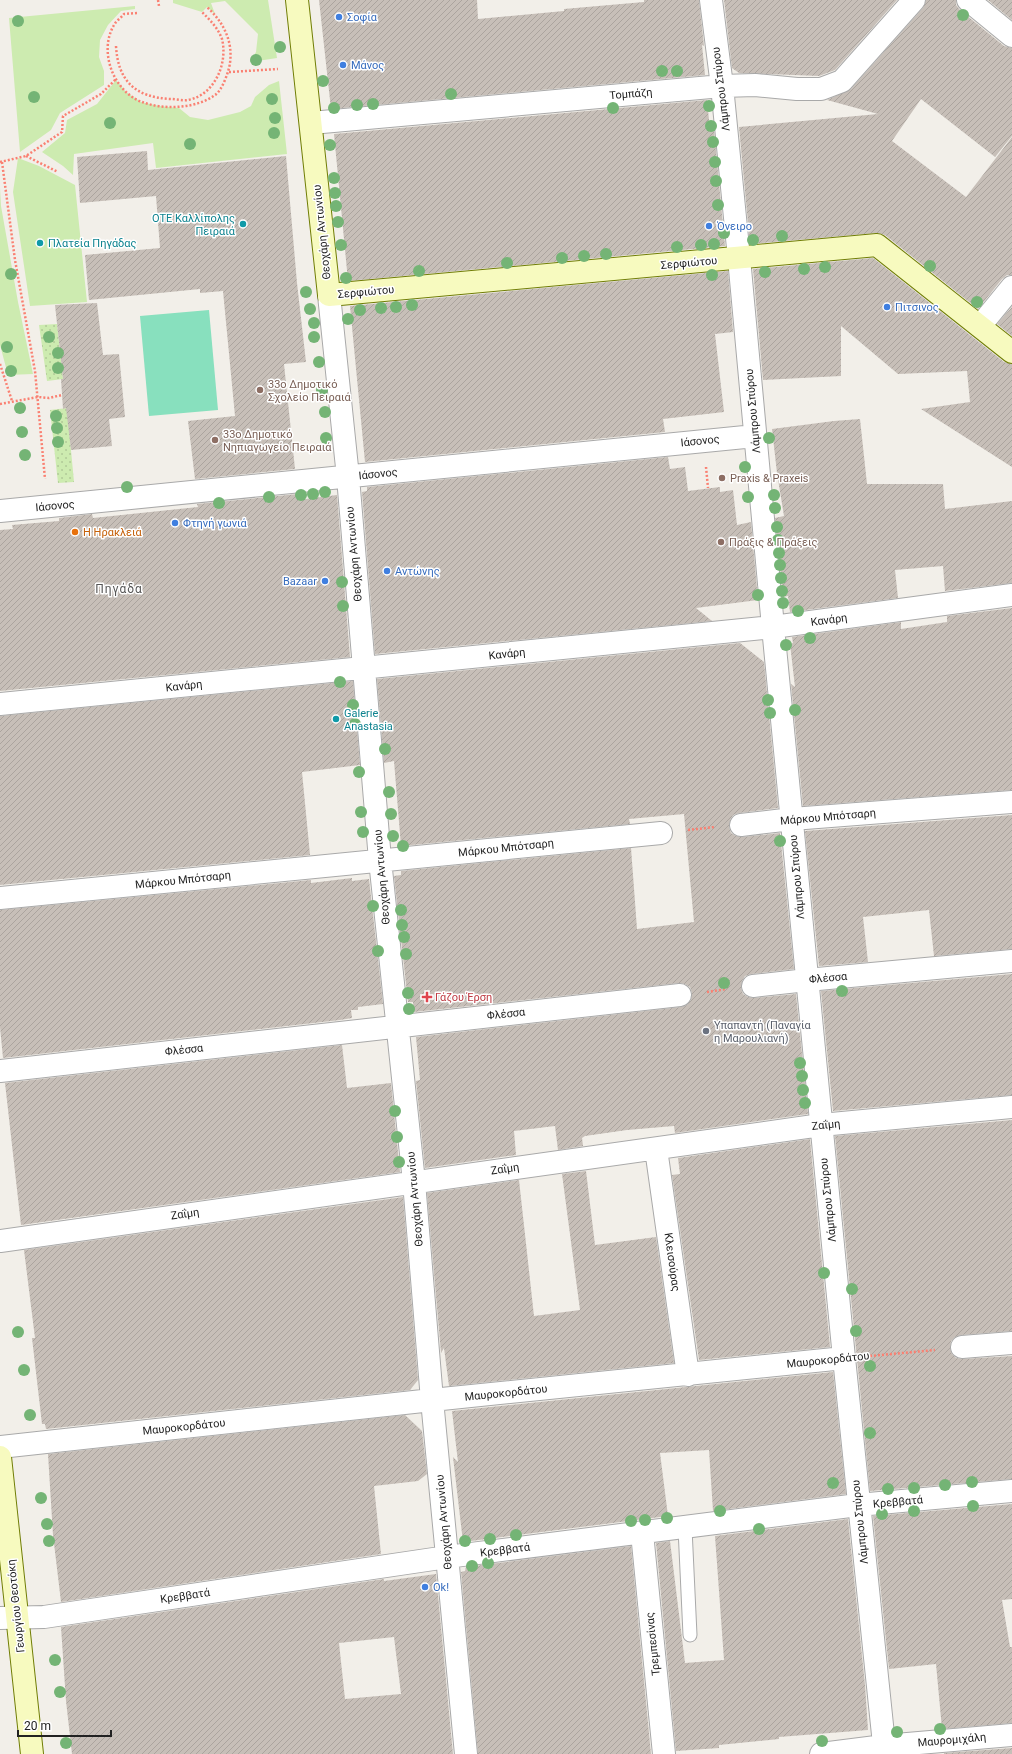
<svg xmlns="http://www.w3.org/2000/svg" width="1012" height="1754" viewBox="0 0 1012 1754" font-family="Roboto,sans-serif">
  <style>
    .grass { fill: url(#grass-dots) }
    .garden { fill: #cdebb0 }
    .pitch { fill: #88e0be }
    .building { fill: url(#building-hatch); fill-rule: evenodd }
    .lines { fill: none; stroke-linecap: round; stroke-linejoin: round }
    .lane-casing { stroke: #a9a9a9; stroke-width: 15 }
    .street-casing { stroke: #a9a9a9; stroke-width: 24 }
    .secondary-casing { stroke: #707d05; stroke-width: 24 }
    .path { stroke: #fa8072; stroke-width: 2.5; stroke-dasharray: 2 2; stroke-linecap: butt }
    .lane { stroke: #fff; stroke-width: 13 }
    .street { stroke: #fff; stroke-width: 22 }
    .secondary { stroke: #f7fabf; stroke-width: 22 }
    .tree { fill: #74b475 }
    .shop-dot { fill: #3f7fe0; stroke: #fff; stroke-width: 1.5 }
    .culture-dot { fill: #0f9aa8; stroke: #fff; stroke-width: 1.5 }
    .education-dot { fill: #8d6e63; stroke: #fff; stroke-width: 1.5 }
    .food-dot { fill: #e8710a; stroke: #fff; stroke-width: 1.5 }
    .health-dot { fill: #e0444e; stroke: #fff; stroke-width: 1.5 }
    .worship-dot { fill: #6b7280; stroke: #fff; stroke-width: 1.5 }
    .labels { text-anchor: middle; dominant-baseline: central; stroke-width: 3; stroke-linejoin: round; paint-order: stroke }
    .shop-label { font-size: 11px; fill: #366cbe; stroke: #fff; text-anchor: start }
    .street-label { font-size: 11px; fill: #222; stroke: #fff }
    .culture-label { font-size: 11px; fill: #0d838f; stroke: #fff; text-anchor: start }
    .education-label { font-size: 11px; fill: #785e54; stroke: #fff; text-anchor: start }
    .food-label { font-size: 11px; fill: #c56008; stroke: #fff; text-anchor: start }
    .health-label { font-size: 11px; fill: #be3a42; stroke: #fff; text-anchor: start }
    .worship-label { font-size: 11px; fill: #5b616d; stroke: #fff; text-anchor: start }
    .neighbourhood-label { font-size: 12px; letter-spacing: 1px; fill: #555; stroke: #fff }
  </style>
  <defs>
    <pattern id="grass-dots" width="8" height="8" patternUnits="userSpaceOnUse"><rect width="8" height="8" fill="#cdebb0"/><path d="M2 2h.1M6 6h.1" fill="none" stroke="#b0c997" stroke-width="1.8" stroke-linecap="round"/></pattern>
    <pattern id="building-hatch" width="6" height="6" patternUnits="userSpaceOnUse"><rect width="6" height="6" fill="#c7bfb8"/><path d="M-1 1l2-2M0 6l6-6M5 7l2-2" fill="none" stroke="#aba49e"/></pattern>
  </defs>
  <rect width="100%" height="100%" fill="#f2efe9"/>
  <path class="grass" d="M 57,324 L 63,379 L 47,381 L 39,325 Z
    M 67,408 L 74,482 L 58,483 L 50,410 Z"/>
  <path class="garden" d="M 173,0 L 268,0 L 277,58 L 250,62 L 256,52 L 258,34 L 225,1 L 211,3 L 215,14 L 207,7 L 202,12 L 173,3 Z
    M 135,6 L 135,9 L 121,11 L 108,25 L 100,40 L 99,57 L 104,71 L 104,85 L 60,113 L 51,130 L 20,152 L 9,18 Z
    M 116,80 L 126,92 L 141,102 L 159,106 L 179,108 L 190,117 L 208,120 L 240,112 L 251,106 L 255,97 L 269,85 L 279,81 L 287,154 L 156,168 L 153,143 L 74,154 L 73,175 L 63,166 L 42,152 L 65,133 L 67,120 L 97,104 Z
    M 18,158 L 39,166 L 75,185 L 87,302 L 30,306 L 13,192 Z
    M 0,188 L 1,206 L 18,302 L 33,374 L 8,375 L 0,345 Z"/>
  <path class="pitch" d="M 209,310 L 218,410 L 149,416 L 140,316 Z"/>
  <path class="building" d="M 319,0 L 477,0 L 478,19 L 564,11 L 564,9 L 644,2 L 644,0 L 699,0 L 704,46 L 702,45 L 705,75 L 331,109 Z
    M 724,0 L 897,0 L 835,70 L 819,76 L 739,73 L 732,68 Z
    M 926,0 L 956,0 L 956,5 L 960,10 L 1004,46 L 1012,48 L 1012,136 L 995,157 L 921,99 L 892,141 L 966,197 L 1012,137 L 1012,275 L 1007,275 L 1002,279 L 978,309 L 885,235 L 876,233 L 750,244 L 739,127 L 878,114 L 827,100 L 851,89 L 923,8 Z
    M 988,0 L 1012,0 L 1012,20 Z
    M 707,100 L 710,130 L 714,130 L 725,246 L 348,281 L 334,134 Z
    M 147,151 L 148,170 L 286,156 L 297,283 L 306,362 L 284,364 L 295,469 L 195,479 L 188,421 L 235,416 L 223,291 L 200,293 L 200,289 L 89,300 L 85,255 L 160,248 L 156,196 L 80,203 L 77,157 Z
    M 873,258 L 1004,362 L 1012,364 L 1012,467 L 921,409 L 970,402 L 967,371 L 898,374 L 841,326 L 841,376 L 763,380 L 753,269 Z
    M 728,271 L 733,332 L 715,334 L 724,412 L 663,419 L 665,432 L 365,462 L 350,306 Z
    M 97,303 L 103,355 L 119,354 L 125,417 L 109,419 L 112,446 L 71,450 L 66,408 L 63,409 L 61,379 L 63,379 L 55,305 Z
    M 1012,307 L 1012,336 L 997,324 Z
    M 860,419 L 867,484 L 943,484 L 945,509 L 1012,501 L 1012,583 L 945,591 L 943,566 L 895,570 L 898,598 L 790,612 L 788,596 L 783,597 L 775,518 L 784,516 L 777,473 L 772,429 L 834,421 Z
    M 668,457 L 670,469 L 685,467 L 688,491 L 720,487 L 720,492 L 733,490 L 737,525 L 751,522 L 758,600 L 696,608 L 712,621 L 375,654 L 362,492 L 367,491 L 367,487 Z
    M 298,494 L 298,500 L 337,495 L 350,657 L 0,691 L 0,530 L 13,529 L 12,525 L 59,521 L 59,518 L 92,514 L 93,518 L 198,507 L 197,504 Z
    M 1012,608 L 1012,790 L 803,806 L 791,684 L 795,687 L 790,644 L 793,643 L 792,637 L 901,622 L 901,629 L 947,622 L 947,616 Z
    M 740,643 L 764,662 L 778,808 L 739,813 L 733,815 L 730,820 L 729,827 L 731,833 L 736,836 L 742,837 L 780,833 L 794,969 L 751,974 L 745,976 L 742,981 L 741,988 L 743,994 L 748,997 L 754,998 L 796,994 L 808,1114 L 675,1133 L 674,1126 L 627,1130 L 585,1136 L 582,1138 L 583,1146 L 558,1150 L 555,1126 L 514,1131 L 516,1155 L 425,1168 L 416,1081 L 420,1080 L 416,1037 L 681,1007 L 687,1005 L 691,1000 L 692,993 L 690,987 L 685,984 L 679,983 L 414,1012 L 413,1002 L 408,1002 L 394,876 L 401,875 L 401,871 L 631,848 L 637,929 L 694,922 L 684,814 L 629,819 L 630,824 L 401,846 L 394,761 L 384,763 L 377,679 Z
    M 353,681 L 360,765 L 302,772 L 310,855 L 0,885 L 0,716 Z
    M 1012,815 L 1012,949 L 934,956 L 929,910 L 863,917 L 868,962 L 819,966 L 805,831 Z
    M 352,878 L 352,881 L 369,879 L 383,1004 L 358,1007 L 358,1010 L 351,1010 L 352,1018 L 340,1020 L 3,1058 L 0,1027 L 0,910 L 311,880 L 311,883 Z
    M 1012,974 L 1012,1095 L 833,1111 L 821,991 Z
    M 342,1045 L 347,1088 L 391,1083 L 400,1172 L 21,1225 L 5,1083 Z
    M 1012,1120 L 1012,1331 L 961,1335 L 955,1337 L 951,1341 L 950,1348 L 952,1354 L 956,1358 L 963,1359 L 1012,1356 L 1012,1479 L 870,1491 L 835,1136 Z
    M 810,1139 L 830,1347 L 699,1360 L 672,1175 L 680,1174 L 678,1158 Z
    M 586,1171 L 595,1245 L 656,1237 L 674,1363 L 449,1386 L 444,1348 L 441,1353 L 427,1193 L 519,1180 L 534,1316 L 580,1310 L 562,1174 Z
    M 403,1197 L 418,1380 L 410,1390 L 46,1429 L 45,1424 L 42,1424 L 32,1338 L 35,1338 L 24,1250 Z
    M 833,1372 L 846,1494 L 713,1511 L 709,1450 L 660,1453 L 668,1516 L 463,1542 L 453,1457 L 458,1462 L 452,1411 Z
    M 405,1415 L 422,1431 L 427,1474 L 418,1481 L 374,1486 L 381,1554 L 61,1602 L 53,1535 L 48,1454 Z
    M 1012,1504 L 1012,1599 L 1002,1600 L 1010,1647 L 1012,1647 L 1012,1723 L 942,1729 L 936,1664 L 889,1669 L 873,1516 Z
    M 848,1519 L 865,1685 L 868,1730 L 779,1737 L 779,1739 L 719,1745 L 719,1748 L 676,1751 L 656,1543 L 670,1541 L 685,1663 L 724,1660 L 715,1536 Z
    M 631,1546 L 651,1754 L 478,1754 L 461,1572 L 465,1571 L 466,1567 Z
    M 436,1574 L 453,1754 L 72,1754 L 66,1701 L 61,1627 L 384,1579 L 384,1581 ZM 394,1637 L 401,1694 L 345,1699 L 339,1643 Z
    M 1012,1748 L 1012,1754 L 944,1754 L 944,1753 Z"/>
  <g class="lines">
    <g class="lane-casing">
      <path id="lane" d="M 685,1528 L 690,1635"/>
    </g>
    <g class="street-casing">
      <path id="street" d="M 711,0 L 722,86 L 739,258 L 773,627 L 844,1358 L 885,1754
        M 968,0 L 1012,36
        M 311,123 L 722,86 L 755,85 L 797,89 L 821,89 L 842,81 L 914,0
        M 329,295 L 348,477 L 380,860 L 414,1182 L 432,1400 L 466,1754
        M 980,326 L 1012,287
        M 0,511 L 755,436
        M 0,704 L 773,627 L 1012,595
        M 741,825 L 792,819 L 1012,802
        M 0,898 L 661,833
        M 753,986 L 807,980 L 1012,961
        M 0,1071 L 680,995
        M 656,1149 L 688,1375
        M 0,1241 L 821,1125 L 1012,1107
        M 962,1347 L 1012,1343
        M 0,1447 L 432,1400 L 844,1358
        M 642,1533 L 664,1754
        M 0,1618 L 44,1617 L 447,1557 L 858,1505 L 1012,1491
        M 821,1754 L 884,1746 L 1012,1735"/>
    </g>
    <g class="secondary-casing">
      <path id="secondary" d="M 297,0 L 329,295 L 877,245 L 1012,352
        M 0,1457 L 32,1754"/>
    </g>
    <path class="path" d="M 158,0 L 159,6
      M 137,13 L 124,14 C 121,18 116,21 114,25 C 98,52 114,92 142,102 C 163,110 196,109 215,95 C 222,91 229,71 230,63 C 233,40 223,22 207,7
      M 116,46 C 118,81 135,97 170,99 C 176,99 183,101 188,100 C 215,95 228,63 222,39 C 218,28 210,20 202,12
      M 229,72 L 278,69
      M 26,156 L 58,172
      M 0,162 L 26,156 L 62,132 L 63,116 L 101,94 L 116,79
      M 2,162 L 15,260 L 35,371 L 45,479
      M 0,364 L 12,401
      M 0,404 L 38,397 L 49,398 L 62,395
      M 706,467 L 708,488
      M 688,830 L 715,827
      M 707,992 L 727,989
      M 870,1356 L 935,1350"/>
    <use href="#lane" class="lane"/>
    <use href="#street" class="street"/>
    <use href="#secondary" class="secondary"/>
  </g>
  <g class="tree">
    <circle cx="963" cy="15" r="6"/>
    <circle cx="18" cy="21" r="6"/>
    <circle cx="280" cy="47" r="6"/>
    <circle cx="256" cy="60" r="6"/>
    <circle cx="662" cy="71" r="6"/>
    <circle cx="677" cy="71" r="6"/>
    <circle cx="323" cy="81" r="6"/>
    <circle cx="451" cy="94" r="6"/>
    <circle cx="34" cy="97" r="6"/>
    <circle cx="272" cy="99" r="6"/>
    <circle cx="373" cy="104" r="6"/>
    <circle cx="357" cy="105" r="6"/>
    <circle cx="709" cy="106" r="6"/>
    <circle cx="334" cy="108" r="6"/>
    <circle cx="613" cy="108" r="6"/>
    <circle cx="275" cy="118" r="6"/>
    <circle cx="110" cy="123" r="6"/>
    <circle cx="711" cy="126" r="6"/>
    <circle cx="274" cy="133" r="6"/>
    <circle cx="713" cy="142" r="6"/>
    <circle cx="190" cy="144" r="6"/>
    <circle cx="330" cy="145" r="6"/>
    <circle cx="715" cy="162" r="6"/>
    <circle cx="334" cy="178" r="6"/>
    <circle cx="716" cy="181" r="6"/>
    <circle cx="335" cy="193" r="6"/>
    <circle cx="718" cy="205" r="6"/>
    <circle cx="336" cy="206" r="6"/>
    <circle cx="338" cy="222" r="6"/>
    <circle cx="724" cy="233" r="6"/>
    <circle cx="782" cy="236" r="6"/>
    <circle cx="753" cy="240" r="6"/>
    <circle cx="714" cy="244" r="6"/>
    <circle cx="341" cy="245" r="6"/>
    <circle cx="701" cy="245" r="6"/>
    <circle cx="677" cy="247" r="6"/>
    <circle cx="606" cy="254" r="6"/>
    <circle cx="584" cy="256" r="6"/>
    <circle cx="562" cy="258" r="6"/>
    <circle cx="507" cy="263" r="6"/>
    <circle cx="930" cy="266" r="6"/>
    <circle cx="825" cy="267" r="6"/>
    <circle cx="804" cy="269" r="6"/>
    <circle cx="419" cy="271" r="6"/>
    <circle cx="765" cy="272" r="6"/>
    <circle cx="11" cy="274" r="6"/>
    <circle cx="712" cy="275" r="6"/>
    <circle cx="346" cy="278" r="6"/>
    <circle cx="306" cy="292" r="6"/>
    <circle cx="977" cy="302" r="6"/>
    <circle cx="412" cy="305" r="6"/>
    <circle cx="396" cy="307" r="6"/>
    <circle cx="381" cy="308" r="6"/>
    <circle cx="310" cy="309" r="6"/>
    <circle cx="360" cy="310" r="6"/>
    <circle cx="348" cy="319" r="6"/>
    <circle cx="314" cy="323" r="6"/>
    <circle cx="49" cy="337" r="6"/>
    <circle cx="314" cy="337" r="6"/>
    <circle cx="7" cy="347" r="6"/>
    <circle cx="58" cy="353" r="6"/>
    <circle cx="319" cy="362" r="6"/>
    <circle cx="58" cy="368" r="6"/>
    <circle cx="11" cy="371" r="6"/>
    <circle cx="322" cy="390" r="6"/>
    <circle cx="20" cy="408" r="6"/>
    <circle cx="325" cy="412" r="6"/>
    <circle cx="56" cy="416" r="6"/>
    <circle cx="57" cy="428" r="6"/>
    <circle cx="22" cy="432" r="6"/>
    <circle cx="326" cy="438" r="6"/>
    <circle cx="769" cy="438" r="6"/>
    <circle cx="58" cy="442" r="6"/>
    <circle cx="25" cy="455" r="6"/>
    <circle cx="745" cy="467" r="6"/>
    <circle cx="127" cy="487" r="6"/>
    <circle cx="325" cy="492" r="6"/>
    <circle cx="313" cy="494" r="6"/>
    <circle cx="301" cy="495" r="6"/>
    <circle cx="774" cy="495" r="6"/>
    <circle cx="269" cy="497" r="6"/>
    <circle cx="748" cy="497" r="6"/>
    <circle cx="219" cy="503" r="6"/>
    <circle cx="775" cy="508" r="6"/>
    <circle cx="777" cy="527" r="6"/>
    <circle cx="778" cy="540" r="6"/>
    <circle cx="779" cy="553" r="6"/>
    <circle cx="780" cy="565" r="6"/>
    <circle cx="781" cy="578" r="6"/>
    <circle cx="342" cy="582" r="6"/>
    <circle cx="782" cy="591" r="6"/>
    <circle cx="758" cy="595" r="6"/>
    <circle cx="783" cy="603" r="6"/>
    <circle cx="343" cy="606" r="6"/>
    <circle cx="798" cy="611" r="6"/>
    <circle cx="810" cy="638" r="6"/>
    <circle cx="786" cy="645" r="6"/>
    <circle cx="340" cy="682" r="6"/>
    <circle cx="768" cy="700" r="6"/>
    <circle cx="353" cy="705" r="6"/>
    <circle cx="795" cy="710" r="6"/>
    <circle cx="770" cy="713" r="6"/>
    <circle cx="355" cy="724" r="6"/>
    <circle cx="385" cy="749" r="6"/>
    <circle cx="359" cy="772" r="6"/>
    <circle cx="389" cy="792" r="6"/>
    <circle cx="361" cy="812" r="6"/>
    <circle cx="391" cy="814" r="6"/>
    <circle cx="363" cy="832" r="6"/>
    <circle cx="393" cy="836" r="6"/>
    <circle cx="780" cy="841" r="6"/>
    <circle cx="403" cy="846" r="6"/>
    <circle cx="373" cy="906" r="6"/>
    <circle cx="401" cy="910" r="6"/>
    <circle cx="402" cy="925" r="6"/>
    <circle cx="404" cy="937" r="6"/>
    <circle cx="378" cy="951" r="6"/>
    <circle cx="406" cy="954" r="6"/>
    <circle cx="724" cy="983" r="6"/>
    <circle cx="842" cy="991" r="6"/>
    <circle cx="408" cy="993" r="6"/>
    <circle cx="409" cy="1009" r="6"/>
    <circle cx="800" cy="1063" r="6"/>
    <circle cx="802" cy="1076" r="6"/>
    <circle cx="803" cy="1090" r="6"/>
    <circle cx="805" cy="1103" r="6"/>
    <circle cx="395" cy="1111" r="6"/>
    <circle cx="397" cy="1137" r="6"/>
    <circle cx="399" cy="1162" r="6"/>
    <circle cx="824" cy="1273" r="6"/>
    <circle cx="852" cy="1289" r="6"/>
    <circle cx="856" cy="1331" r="6"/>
    <circle cx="18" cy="1332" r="6"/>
    <circle cx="870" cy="1366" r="6"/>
    <circle cx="24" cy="1370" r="6"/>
    <circle cx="30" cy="1415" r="6"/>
    <circle cx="870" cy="1433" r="6"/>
    <circle cx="972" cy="1482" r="6"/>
    <circle cx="833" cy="1483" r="6"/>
    <circle cx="945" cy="1485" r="6"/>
    <circle cx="914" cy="1488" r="6"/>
    <circle cx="888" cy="1489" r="6"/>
    <circle cx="41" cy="1498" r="6"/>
    <circle cx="973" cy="1506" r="6"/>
    <circle cx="720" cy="1511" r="6"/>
    <circle cx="914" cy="1511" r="6"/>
    <circle cx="882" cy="1514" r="6"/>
    <circle cx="667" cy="1518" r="6"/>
    <circle cx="645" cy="1520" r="6"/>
    <circle cx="631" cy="1521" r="6"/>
    <circle cx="47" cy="1524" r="6"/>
    <circle cx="759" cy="1529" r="6"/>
    <circle cx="516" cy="1535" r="6"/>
    <circle cx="490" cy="1539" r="6"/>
    <circle cx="49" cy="1541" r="6"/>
    <circle cx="465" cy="1541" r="6"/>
    <circle cx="488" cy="1563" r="6"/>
    <circle cx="472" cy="1566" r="6"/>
    <circle cx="55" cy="1660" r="6"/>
    <circle cx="60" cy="1692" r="6"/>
    <circle cx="940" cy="1729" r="6"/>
    <circle cx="897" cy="1732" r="6"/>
    <circle cx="822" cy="1741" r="6"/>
    <circle cx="66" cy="1743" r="6"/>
  </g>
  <g class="shop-dot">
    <circle cx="339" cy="17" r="4"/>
    <circle cx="343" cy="65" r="4"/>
    <circle cx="709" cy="226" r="4"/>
    <circle cx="887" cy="307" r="4"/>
    <circle cx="175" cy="523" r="4"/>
    <circle cx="387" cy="571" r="4"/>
    <circle cx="325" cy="581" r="4"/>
    <circle cx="425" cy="1587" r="4"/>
  </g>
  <g class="culture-dot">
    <circle cx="243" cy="224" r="4"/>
    <circle cx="40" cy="243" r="4"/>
    <circle cx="336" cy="719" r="4"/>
  </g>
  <g class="education-dot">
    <circle cx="260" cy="390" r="4"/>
    <circle cx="215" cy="440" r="4"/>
    <circle cx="722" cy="478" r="4"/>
    <circle cx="721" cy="542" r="4"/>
  </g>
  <circle class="food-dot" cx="75" cy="532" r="4"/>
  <path class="health-dot" d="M425 991h4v4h4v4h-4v4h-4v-4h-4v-4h4z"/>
  <circle class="worship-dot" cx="706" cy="1031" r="4"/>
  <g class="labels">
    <g class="shop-label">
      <text x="347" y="17">Σοφία</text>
      <text x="351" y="65">Μάνος</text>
      <text x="717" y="226">Όνειρο</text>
      <text x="895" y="307">Πιτσινος</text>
      <text x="183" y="523">Φτηνή γωνιά</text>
      <text x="395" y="571">Αντώνης</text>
      <text x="317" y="581" text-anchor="end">Bazaar</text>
      <text x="433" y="1587">Ok!</text>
    </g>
    <g class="street-label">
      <text transform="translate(721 89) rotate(-97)">Λάμπρου Σπύρου</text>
      <text transform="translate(631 94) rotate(-5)">Τομπάζη</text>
      <text transform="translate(322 232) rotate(-96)">Θεοχάρη Αντωνίου</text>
      <text transform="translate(689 263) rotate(-5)">Σερφιώτου</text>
      <text transform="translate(366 292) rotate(-5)">Σερφιώτου</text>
      <text transform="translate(753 411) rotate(-95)">Λάμπρου Σπύρου</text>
      <text transform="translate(700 441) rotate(-6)">Ιάσονος</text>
      <text transform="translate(378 474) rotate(-6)">Ιάσονος</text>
      <text transform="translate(55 506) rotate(-5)">Ιάσονος</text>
      <text transform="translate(354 554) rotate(-95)">Θεοχάρη Αντωνίου</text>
      <text transform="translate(829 620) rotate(-8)">Κανάρη</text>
      <text transform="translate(507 654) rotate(-6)">Κανάρη</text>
      <text transform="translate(184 686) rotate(-6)">Κανάρη</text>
      <text transform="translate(828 817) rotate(-5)">Μάρκου Μπότσαρη</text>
      <text transform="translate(506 848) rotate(-6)">Μάρκου Μπότσαρη</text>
      <text transform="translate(382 877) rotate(-95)">Θεοχάρη Αντωνίου</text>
      <text transform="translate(797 877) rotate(-95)">Λάμπρου Σπύρου</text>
      <text transform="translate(183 880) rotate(-6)">Μάρκου Μπότσαρη</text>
      <text transform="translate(828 978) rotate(-5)">Φλέσσα</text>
      <text transform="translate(506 1014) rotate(-6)">Φλέσσα</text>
      <text transform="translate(184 1050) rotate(-6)">Φλέσσα</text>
      <text transform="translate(826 1125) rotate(-6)">Ζαΐμη</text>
      <text transform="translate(505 1169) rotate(-8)">Ζαΐμη</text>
      <text transform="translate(415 1199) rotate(-95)">Θεοχάρη Αντωνίου</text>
      <text transform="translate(828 1200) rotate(-96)">Λάμπρου Σπύρου</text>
      <text transform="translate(185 1214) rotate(-8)">Ζαΐμη</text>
      <text transform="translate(672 1262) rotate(82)">Κλεισούρας</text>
      <text transform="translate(828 1360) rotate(-6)">Μαυροκορδάτου</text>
      <text transform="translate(506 1393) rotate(-6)">Μαυροκορδάτου</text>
      <text transform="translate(184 1427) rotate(-6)">Μαυροκορδάτου</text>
      <text transform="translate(898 1502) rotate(-5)">Κρεββατά</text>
      <text transform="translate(444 1522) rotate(-95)">Θεοχάρη Αντωνίου</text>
      <text transform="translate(860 1522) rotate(-96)">Λάμπρου Σπύρου</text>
      <text transform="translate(505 1550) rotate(-7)">Κρεββατά</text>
      <text transform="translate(185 1596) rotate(-8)">Κρεββατά</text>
      <text transform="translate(16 1606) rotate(-96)">Γεωργίου Θεοτόκη</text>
      <text transform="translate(653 1644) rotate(-96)">Τρεμπεσίνας</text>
      <text transform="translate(952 1740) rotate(-5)">Μαυρομιχάλη</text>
    </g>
    <g class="culture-label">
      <text x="235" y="218" text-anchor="end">ΟΤΕ Καλλίπολης<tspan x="235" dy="13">Πειραιά</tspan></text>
      <text x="48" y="243">Πλατεία Πηγάδας</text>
      <text x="344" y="713">Galerie<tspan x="344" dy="13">Anastasia</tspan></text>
    </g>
    <g class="education-label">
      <text x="268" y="384">33ο Δημοτικό<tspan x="268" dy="13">Σχολείο Πειραιά</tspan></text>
      <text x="223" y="434">33ο Δημοτικό<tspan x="223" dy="13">Νηπιαγωγείο Πειραιά</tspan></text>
      <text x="730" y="478">Praxis &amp; Praxeis</text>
      <text x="729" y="542">Πράξις &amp; Πράξεις</text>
    </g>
    <g class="food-label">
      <text x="83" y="532">Η Ηρακλειά</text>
    </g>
    <g class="health-label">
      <text x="435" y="997">Γάζου Έρση</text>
    </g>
    <g class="worship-label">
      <text x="714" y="1025">Υπαπαντή (Παναγία<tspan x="714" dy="13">η Μαρουλιανή)</tspan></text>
    </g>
    <g class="neighbourhood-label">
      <text x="119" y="589">Πηγάδα</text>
    </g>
  </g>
  <path d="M18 1730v6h93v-6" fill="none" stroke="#222222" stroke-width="2"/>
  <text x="24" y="1730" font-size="12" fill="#222222" stroke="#ffffff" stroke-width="3" paint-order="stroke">20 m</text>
</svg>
